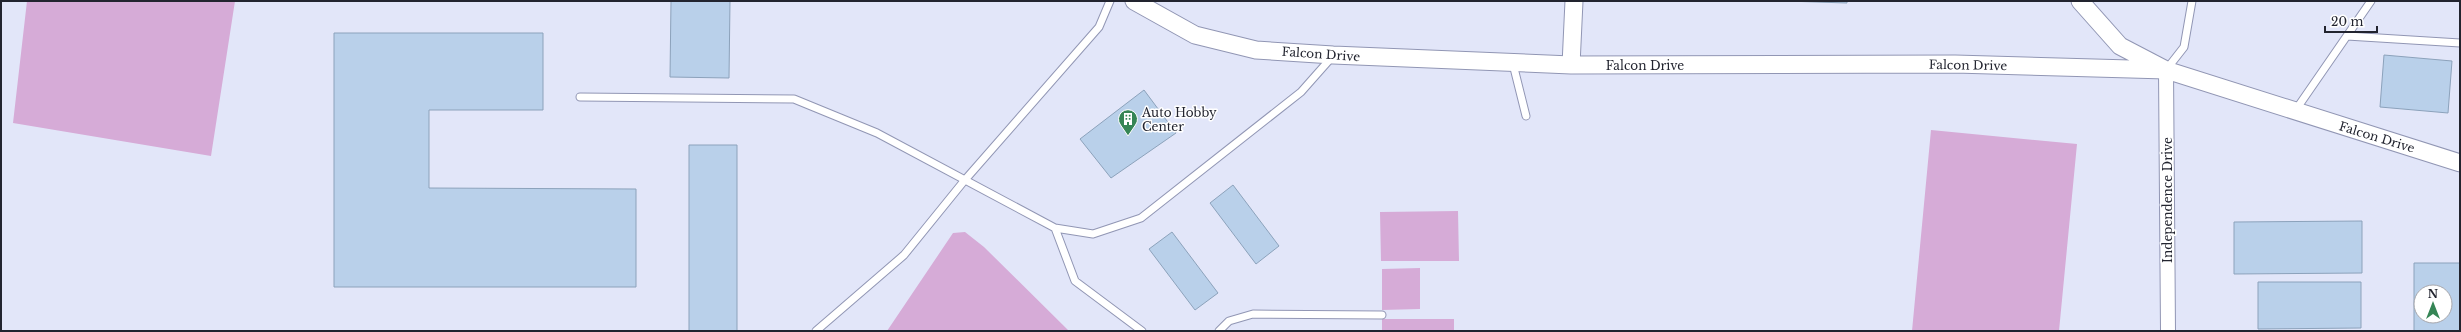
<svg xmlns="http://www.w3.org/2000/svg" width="2461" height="332" viewBox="0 0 2461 332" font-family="'Libre Baskerville',serif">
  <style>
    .green { fill: #d6abd7 }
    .building { fill: #b9d0ea; stroke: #8ca2bb; fill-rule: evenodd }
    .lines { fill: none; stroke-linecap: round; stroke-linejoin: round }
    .service-casing { stroke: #9196b4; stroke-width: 9 }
    .minor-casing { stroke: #9196b4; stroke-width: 16 }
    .tertiary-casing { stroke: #9196b4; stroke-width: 19 }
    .service { stroke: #fff; stroke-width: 7 }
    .minor { stroke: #fff; stroke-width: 14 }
    .tertiary { stroke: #fff; stroke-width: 17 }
    .labels { text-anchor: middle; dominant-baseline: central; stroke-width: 3; stroke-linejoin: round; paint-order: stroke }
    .street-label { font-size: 12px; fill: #22242f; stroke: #fff }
    .poi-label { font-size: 12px; fill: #22242f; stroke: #fff; text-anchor: start }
  </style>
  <rect width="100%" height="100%" fill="#e2e6f9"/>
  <path class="green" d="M 27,1 L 235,1 L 211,156 L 13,123 Z
    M 1931,130 L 2077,144 L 2059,331 L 1912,331 Z
    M 1458,211 L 1459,261 L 1381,261 L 1380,212 Z
    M 965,232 L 984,247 L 1069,331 L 887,331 L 953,233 Z
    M 1420,268 L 1420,309 L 1382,310 L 1382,269 Z
    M 1382,319 L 1454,319 L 1454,331 L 1382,331 Z"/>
  <path class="building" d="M 671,1 L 730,1 L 729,78 L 670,77 Z
    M 1786,1 L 1847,1 L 1847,3 Z
    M 334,33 L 543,33 L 543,110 L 429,110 L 429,188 L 636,189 L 636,287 L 334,287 Z
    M 2384,55 L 2452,61 L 2448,113 L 2380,107 Z
    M 1144,90 L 1176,133 L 1111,178 L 1080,139 Z
    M 689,145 L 737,145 L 737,331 L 689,331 Z
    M 1233,185 L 1279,246 L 1256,264 L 1210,203 Z
    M 2362,221 L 2362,273 L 2234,274 L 2234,222 Z
    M 1172,232 L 1218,293 L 1195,310 L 1149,249 Z
    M 2414,263 L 2460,263 L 2460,331 L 2414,331 ZM 2421,292 L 2445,292 L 2445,316 L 2421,316 Z
    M 2258,282 L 2361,282 L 2361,328 L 2258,329 Z"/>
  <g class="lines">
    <g class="service-casing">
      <path id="service" d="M 2347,36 L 2460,43
        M 1513,64 L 1526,116
        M 2166,70 L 2184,47 L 2192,1
        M 580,97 L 794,99 L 877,133 L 1055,228 L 1093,234 L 1141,218 L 1301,92 L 1332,57
        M 2295,111 L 2371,1
        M 1055,228 L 1075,281 L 1142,331
        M 816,331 L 904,255 L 964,181 L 1099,27 L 1110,1
        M 1219,331 L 1229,321 L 1253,314 L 1382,315"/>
    </g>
    <g class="minor-casing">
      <path id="minor" d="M 2166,70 L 2168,331"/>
    </g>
    <g class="tertiary-casing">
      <path id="tertiary" d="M 1134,1 L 1195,35 L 1256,50 L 1333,55 L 1571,65 L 1955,64 L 2166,70
        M 2080,1 L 2120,46 L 2166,70 L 2460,163
        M 1571,65 L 1574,1"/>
    </g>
    <use href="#service" class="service"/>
    <use href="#minor" class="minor"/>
    <use href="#tertiary" class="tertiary"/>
  </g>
  <defs>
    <g id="building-pin" transform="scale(1)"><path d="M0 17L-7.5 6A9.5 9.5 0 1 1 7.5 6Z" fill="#358555" stroke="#fff"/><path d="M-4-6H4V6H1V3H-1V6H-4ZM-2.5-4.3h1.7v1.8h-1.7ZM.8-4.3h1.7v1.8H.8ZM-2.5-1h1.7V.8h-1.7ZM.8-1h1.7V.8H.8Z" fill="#fff"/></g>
  </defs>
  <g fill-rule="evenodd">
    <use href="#building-pin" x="1128" y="119"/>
  </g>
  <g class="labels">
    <g class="street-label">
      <text transform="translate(1321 54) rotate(4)">Falcon Drive</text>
      <text x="1645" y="65">Falcon Drive</text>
      <text transform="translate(1968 65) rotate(1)">Falcon Drive</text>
      <text transform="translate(2377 137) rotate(17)">Falcon Drive</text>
      <text transform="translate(2167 200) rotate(-90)">Independence Drive</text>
    </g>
    <g class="poi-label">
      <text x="1142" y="112">Auto Hobby<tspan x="1142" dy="14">Center</tspan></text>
    </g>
  </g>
  <rect width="2461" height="332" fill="none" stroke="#22242f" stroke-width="4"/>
  <g transform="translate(2433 304)"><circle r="19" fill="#ffffff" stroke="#a7a7ac"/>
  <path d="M0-3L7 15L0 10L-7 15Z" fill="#358555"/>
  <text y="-6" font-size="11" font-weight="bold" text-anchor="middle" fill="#22242f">N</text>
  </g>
  <path d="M2325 26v6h52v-6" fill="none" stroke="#22242f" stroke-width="2"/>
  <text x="2331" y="26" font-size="12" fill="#22242f" stroke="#ffffff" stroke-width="3" paint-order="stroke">20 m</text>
</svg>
